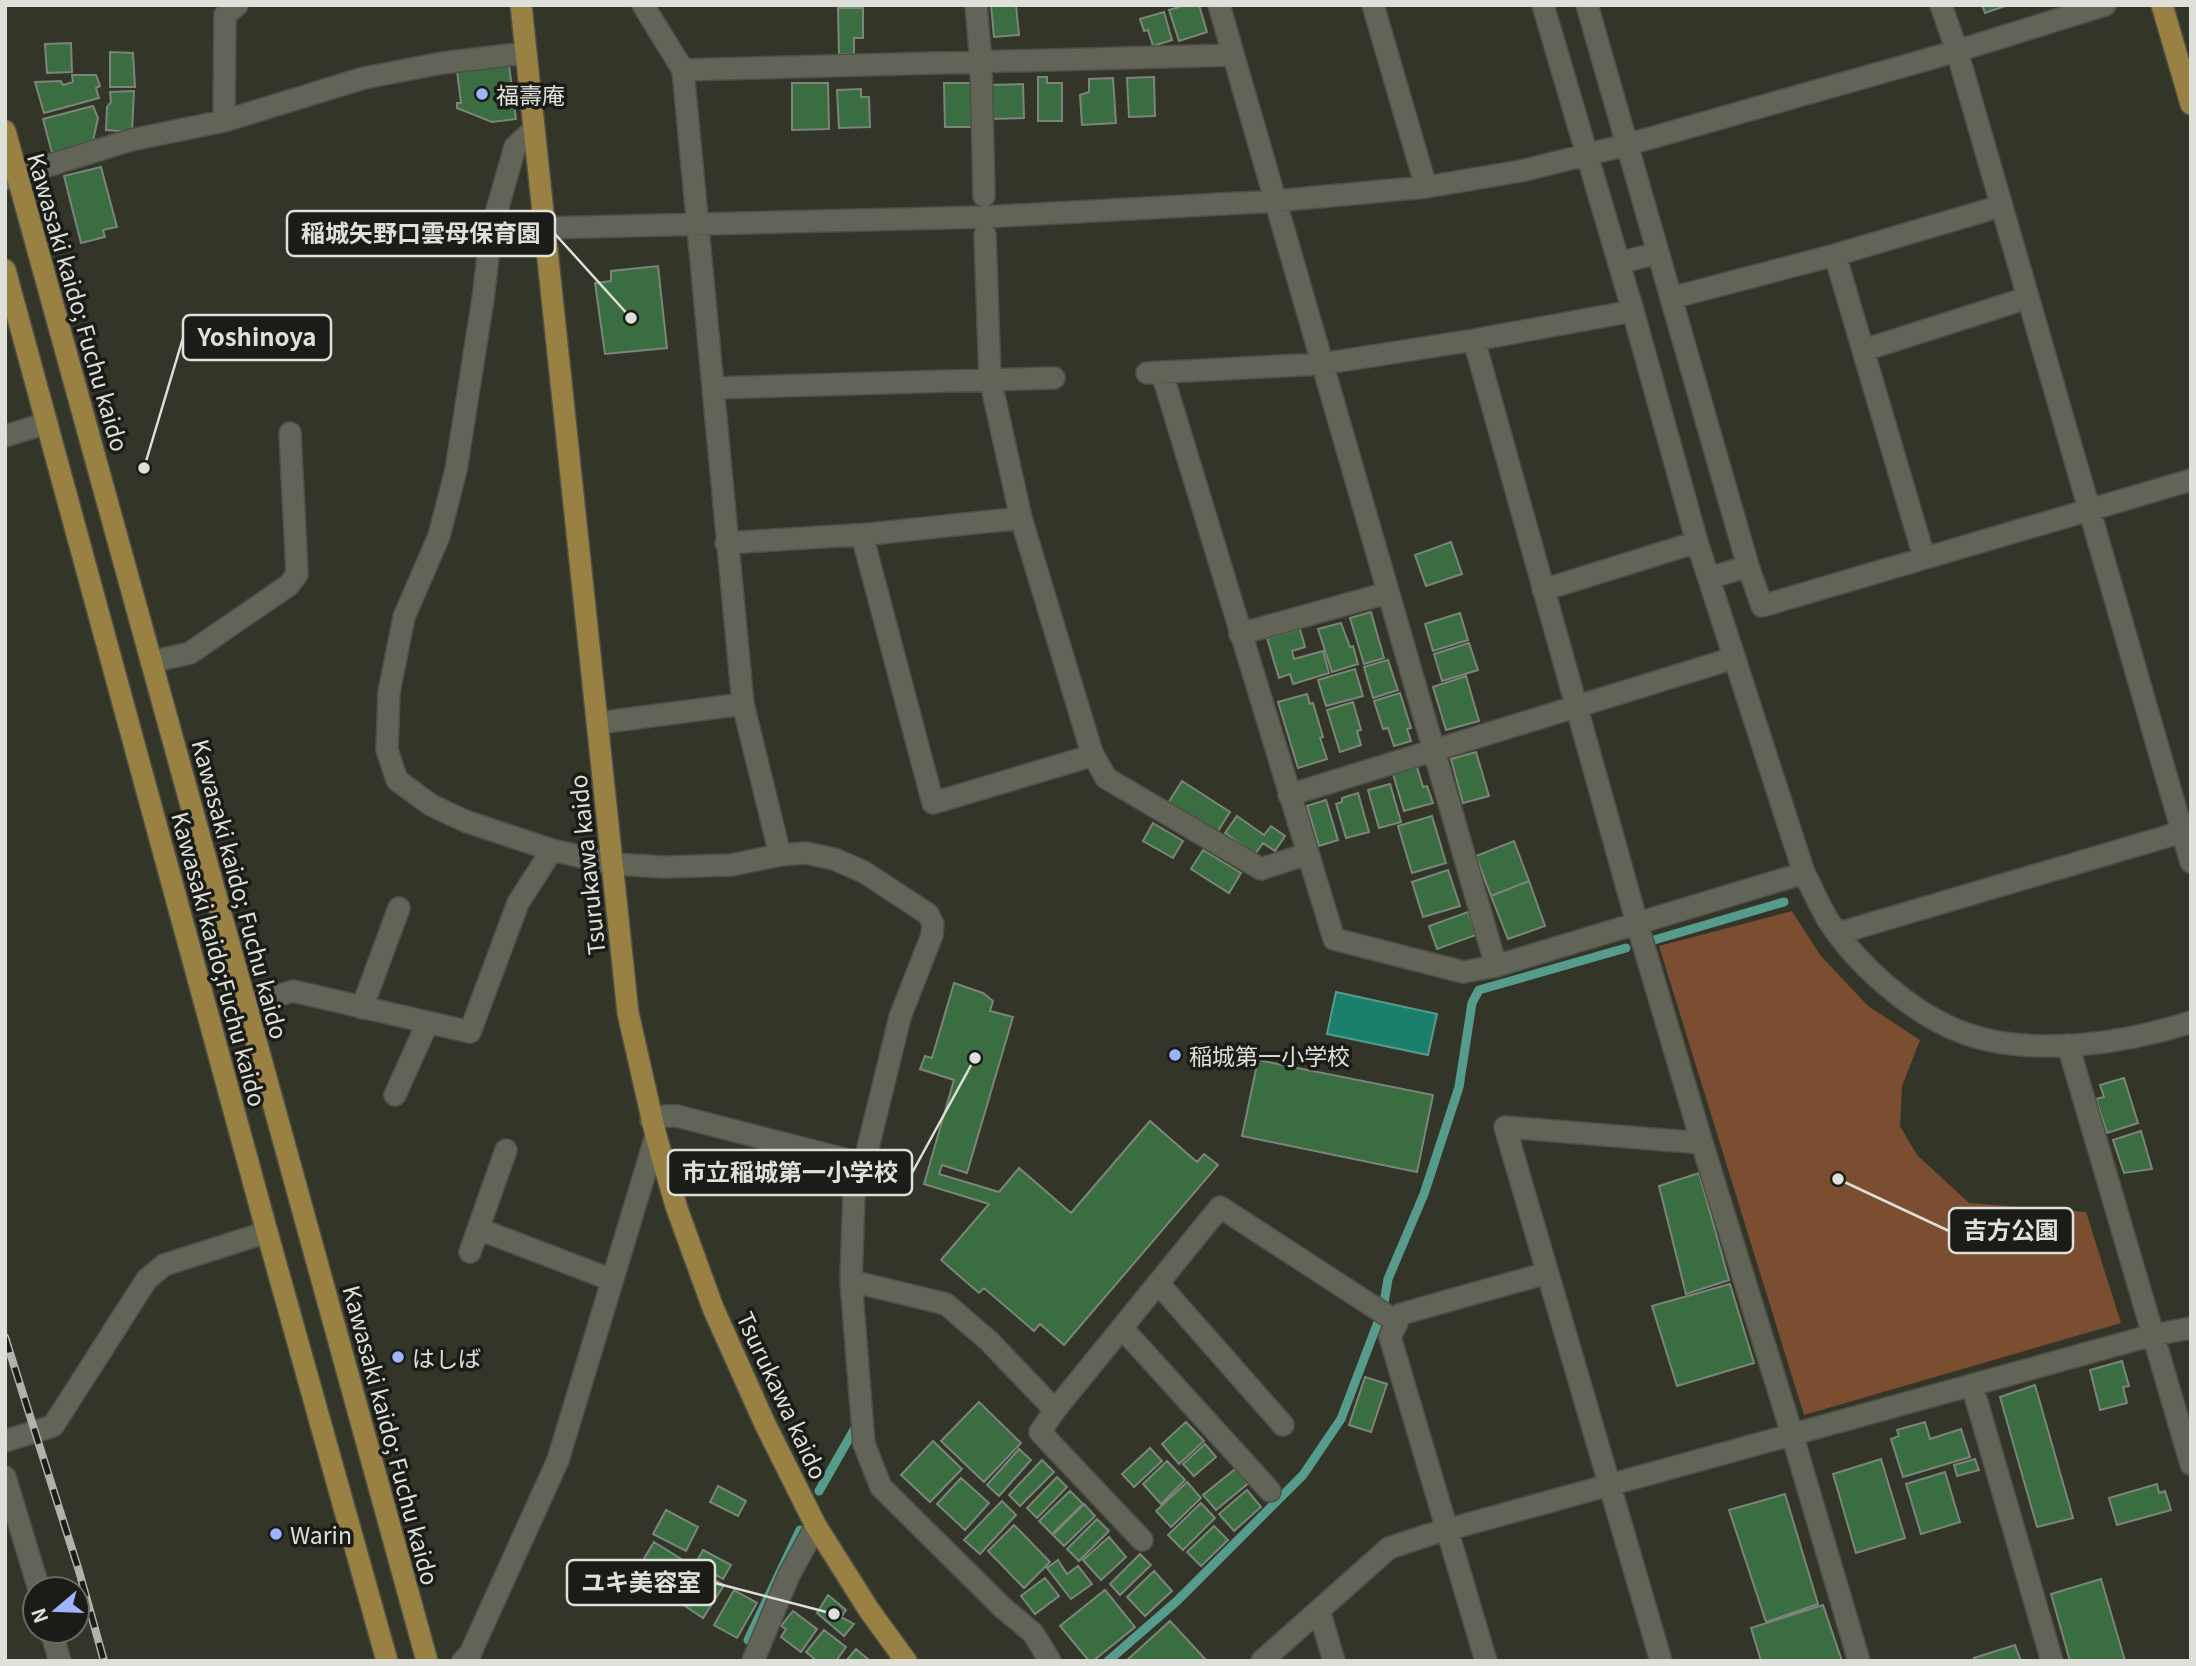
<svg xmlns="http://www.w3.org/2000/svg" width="2196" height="1666" viewBox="0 0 2196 1666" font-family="Georgia,'Noto Sans JP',serif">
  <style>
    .green { fill: #7b4e31 }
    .water { fill: #1b7f6d; stroke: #569c8d; stroke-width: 2 }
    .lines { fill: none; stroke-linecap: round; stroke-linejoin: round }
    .stream { stroke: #569c8d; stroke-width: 9 }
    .building { fill: #3a6d3f; stroke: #7b857b; stroke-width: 2 }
    .minor-casing { stroke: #4e5046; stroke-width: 24 }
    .major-casing { stroke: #4e5046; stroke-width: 24 }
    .minor { stroke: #616457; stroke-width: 21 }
    .major { stroke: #998144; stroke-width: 21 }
    .rail-casing { stroke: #b1b2aa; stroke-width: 8 }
    .rail { stroke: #1b1c17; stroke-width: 5; stroke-dasharray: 16; stroke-linecap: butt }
    .poi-dot { fill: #9eb4fd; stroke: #1b1c17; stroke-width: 2.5 }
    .labels { text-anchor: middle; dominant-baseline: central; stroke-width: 7; stroke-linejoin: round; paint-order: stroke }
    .poi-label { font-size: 23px; fill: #dfe0d9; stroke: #1b1c17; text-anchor: start }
    .street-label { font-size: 23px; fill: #dfe0d9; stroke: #1b1c17 }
    .leader { fill: none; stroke: #dfe0d9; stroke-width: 2.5 }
    .callout-dot { fill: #dfe0d9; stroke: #1b1c17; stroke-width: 2.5 }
    .callout { fill: #1b1c17; stroke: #dfe0d9; stroke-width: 2.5 }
    .callout-label { font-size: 24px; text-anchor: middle; font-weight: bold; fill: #dfe0d9 }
  </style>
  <rect width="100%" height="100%" fill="#333529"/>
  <path class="green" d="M 1792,911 L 1820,955 L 1868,1006 L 1920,1040 L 1902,1086 L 1900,1126 L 1917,1155 L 1969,1203 L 2086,1212 L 2121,1323 L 1804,1415 L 1659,946 Z"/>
  <path class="water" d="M 1336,992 L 1437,1014 L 1428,1055 L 1327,1034 Z"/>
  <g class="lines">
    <path class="stream" d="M 1654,940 L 1784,902
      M 819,1491 L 855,1428
      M 748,1640 L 800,1530
      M 1108,1661 L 1177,1601 L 1303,1475 L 1341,1419 L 1383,1309 L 1388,1279 L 1424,1194 L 1459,1087 L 1472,1003 L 1479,990 L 1626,948"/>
  </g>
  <path class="building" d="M 991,5 L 1016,5 L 1019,35 L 994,37 Z
    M 1186,5 L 1199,5 L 1207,32 L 1179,41 L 1169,10 Z
    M 1982,5 L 2008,5 L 1985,13 Z
    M 838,8 L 863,8 L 863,38 L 854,38 L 854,54 L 839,54 Z
    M 1164,12 L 1172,40 L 1153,46 L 1148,30 L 1144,31 L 1140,19 Z
    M 71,43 L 72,72 L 47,73 L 45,44 Z
    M 110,52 L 133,53 L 135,87 L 110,87 Z
    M 509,65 L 516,119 L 492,122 L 457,108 L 457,103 L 461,103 L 457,71 Z
    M 72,75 L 96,75 L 100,86 L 96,88 L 99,98 L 44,113 L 35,82 L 61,81 L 63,85 L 73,82 Z
    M 1038,77 L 1047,77 L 1047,83 L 1062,83 L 1062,121 L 1038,121 Z
    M 1154,77 L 1155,116 L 1129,117 L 1127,78 Z
    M 1113,78 L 1116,123 L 1082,125 L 1080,95 L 1089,92 L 1089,79 Z
    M 792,83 L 828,83 L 829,129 L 792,130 Z
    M 944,83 L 971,83 L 972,127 L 945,127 Z
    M 1023,84 L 1024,118 L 990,119 L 989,85 Z
    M 861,89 L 861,97 L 869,97 L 870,127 L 839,128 L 837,90 Z
    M 134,91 L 132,132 L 106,130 L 107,107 L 111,102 L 110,92 Z
    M 93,106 L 98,118 L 93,141 L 52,153 L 43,119 Z
    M 101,167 L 117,227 L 103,230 L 105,237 L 81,243 L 64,176 Z
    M 658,266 L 667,348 L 605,354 L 595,283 L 611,281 L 611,271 Z
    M 1451,542 L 1462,574 L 1426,586 L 1415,555 Z
    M 1371,612 L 1384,658 L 1364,664 L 1350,618 Z
    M 1460,613 L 1468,640 L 1433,651 L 1425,624 Z
    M 1341,623 L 1350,647 L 1353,646 L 1358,664 L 1332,672 L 1318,629 Z
    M 1300,629 L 1305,647 L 1292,651 L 1294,659 L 1323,651 L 1329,673 L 1293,684 L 1290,674 L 1279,678 L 1267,638 Z
    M 1469,643 L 1478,670 L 1442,681 L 1434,654 Z
    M 1388,660 L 1398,690 L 1373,698 L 1364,667 Z
    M 1355,669 L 1363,696 L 1326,706 L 1318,680 Z
    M 1466,676 L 1479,721 L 1446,730 L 1433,687 Z
    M 1400,693 L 1411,728 L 1407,729 L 1411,741 L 1394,746 L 1388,728 L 1383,729 L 1374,701 Z
    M 1307,694 L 1310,704 L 1313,703 L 1323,737 L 1320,738 L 1327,759 L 1298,768 L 1278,702 Z
    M 1353,702 L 1361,730 L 1357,731 L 1361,745 L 1340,752 L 1327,710 Z
    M 1476,752 L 1489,796 L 1463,803 L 1451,759 Z
    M 1417,767 L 1423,787 L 1427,786 L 1433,803 L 1404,811 L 1393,774 Z
    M 1182,781 L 1230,812 L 1216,834 L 1165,808 Z
    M 1390,784 L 1401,822 L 1379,828 L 1368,790 Z
    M 1358,793 L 1369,832 L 1346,838 L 1336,804 L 1342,802 L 1342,798 Z
    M 1326,800 L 1338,840 L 1319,846 L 1307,806 Z
    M 1237,816 L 1264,835 L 1271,826 L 1285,836 L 1275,851 L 1263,843 L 1255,854 L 1225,833 Z
    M 1432,816 L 1446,863 L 1412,873 L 1398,826 Z
    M 1153,823 L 1183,841 L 1173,858 L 1143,841 Z
    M 1514,841 L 1529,881 L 1491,896 L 1476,856 Z
    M 1203,850 L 1241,873 L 1229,893 L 1191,869 Z
    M 1448,870 L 1460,906 L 1423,917 L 1412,882 Z
    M 1529,881 L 1545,926 L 1508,939 L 1491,896 Z
    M 1468,912 L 1476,935 L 1437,949 L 1429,926 Z
    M 954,983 L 983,993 L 993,1001 L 990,1011 L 1013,1017 L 967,1173 L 942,1165 L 939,1174 L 999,1192 L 1019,1168 L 1071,1213 L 1150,1121 L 1197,1162 L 1204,1154 L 1218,1165 L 1064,1345 L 1040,1324 L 1034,1331 L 984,1288 L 979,1293 L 941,1260 L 989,1204 L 924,1184 L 954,1080 L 920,1069 L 925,1056 L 932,1058 Z
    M 1258,1060 L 1433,1095 L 1417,1172 L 1242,1136 Z
    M 2124,1078 L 2138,1123 L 2107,1133 L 2096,1099 L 2104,1097 L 2100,1085 Z
    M 2141,1131 L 2152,1169 L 2124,1173 L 2113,1140 Z
    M 1699,1173 L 1729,1280 L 1686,1294 L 1659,1186 Z
    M 1730,1284 L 1754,1363 L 1677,1386 L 1652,1306 Z
    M 2122,1361 L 2129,1386 L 2123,1387 L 2127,1403 L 2100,1410 L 2090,1370 Z
    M 1365,1377 L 1387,1384 L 1371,1432 L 1349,1425 Z
    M 2035,1385 L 2073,1518 L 2037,1527 L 2000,1397 Z
    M 979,1402 L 1021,1443 L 984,1482 L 941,1441 Z
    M 1186,1422 L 1204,1441 L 1179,1464 L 1162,1444 Z
    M 1925,1422 L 1930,1439 L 1961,1429 L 1970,1457 L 1903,1477 L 1891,1439 L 1899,1436 L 1897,1430 Z
    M 933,1441 L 962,1469 L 930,1502 L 901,1475 Z
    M 1205,1444 L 1216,1457 L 1194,1476 L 1183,1464 Z
    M 1150,1448 L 1162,1461 L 1134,1487 L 1122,1474 Z
    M 1019,1449 L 1031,1460 L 999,1496 L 987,1485 Z
    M 1881,1459 L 1905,1538 L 1856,1553 L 1833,1474 Z
    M 1975,1459 L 1979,1470 L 1957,1476 L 1954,1465 Z
    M 1042,1460 L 1054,1472 L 1020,1506 L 1009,1495 Z
    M 1167,1461 L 1185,1480 L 1161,1504 L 1143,1484 Z
    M 1239,1466 L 1251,1481 L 1216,1510 L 1203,1495 Z
    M 1945,1472 L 1960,1522 L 1921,1534 L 1906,1484 Z
    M 1057,1477 L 1067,1487 L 1037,1518 L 1027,1508 Z
    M 961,1478 L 989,1503 L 965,1530 L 937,1504 Z
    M 1187,1482 L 1201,1498 L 1171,1527 L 1156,1511 Z
    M 2157,1484 L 2159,1493 L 2165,1491 L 2171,1510 L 2117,1525 L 2109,1498 Z
    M 718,1486 L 746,1501 L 738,1516 L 710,1502 Z
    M 1247,1490 L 1261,1507 L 1234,1531 L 1219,1514 Z
    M 1070,1491 L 1083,1504 L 1052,1534 L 1039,1521 Z
    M 1785,1494 L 1818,1604 L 1766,1622 L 1729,1510 Z
    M 1002,1501 L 1016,1515 L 980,1554 L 964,1540 Z
    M 1201,1503 L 1215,1518 L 1183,1550 L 1168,1535 Z
    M 1084,1504 L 1095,1516 L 1064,1546 L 1053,1535 Z
    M 666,1510 L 698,1527 L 686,1551 L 653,1534 Z
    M 1097,1519 L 1109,1531 L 1079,1561 L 1067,1549 Z
    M 1014,1525 L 1050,1562 L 1024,1588 L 988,1551 Z
    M 1214,1526 L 1228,1540 L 1201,1566 L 1187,1552 Z
    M 1109,1537 L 1126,1557 L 1101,1580 L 1083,1560 Z
    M 654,1542 L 683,1560 L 664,1590 L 636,1572 Z
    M 703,1550 L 731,1565 L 723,1579 L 695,1564 Z
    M 1140,1554 L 1151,1565 L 1120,1595 L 1110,1584 Z
    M 1058,1560 L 1067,1574 L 1078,1566 L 1092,1584 L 1071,1599 L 1047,1568 Z
    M 699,1570 L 724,1585 L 703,1618 L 679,1602 Z
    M 1154,1571 L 1172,1591 L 1145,1616 L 1127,1597 Z
    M 1045,1578 L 1059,1596 L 1035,1614 L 1021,1596 Z
    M 2101,1579 L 2125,1661 L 2070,1661 L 2051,1594 Z
    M 734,1590 L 757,1603 L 737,1638 L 714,1625 Z
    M 1105,1590 L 1135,1627 L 1093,1661 L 1089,1661 L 1060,1626 Z
    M 828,1595 L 846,1610 L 841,1617 L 854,1624 L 844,1636 L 817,1613 Z
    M 1823,1605 L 1842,1661 L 1761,1661 L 1751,1628 Z
    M 793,1611 L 817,1629 L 801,1652 L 781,1637 L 786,1629 L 781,1626 Z
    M 1170,1621 L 1207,1661 L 1126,1661 Z
    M 824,1630 L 846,1647 L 836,1661 L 817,1661 L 806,1652 Z
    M 2015,1645 L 2021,1661 L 1975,1661 L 1974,1658 Z
    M 856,1649 L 870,1661 L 846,1661 Z"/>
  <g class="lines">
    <g class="minor-casing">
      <path id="minor" d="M 643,5 L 683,70 L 1233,55
        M 976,5 L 981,62 L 984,196
        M 1219,5 L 1496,966
        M 1373,5 L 1426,187
        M 1543,5 L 1633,311 L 1697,542 L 1804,873 C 1812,888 1819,905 1828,920 C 1857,965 1910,1012 1961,1032 C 2029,1058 2123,1044 2191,1022
        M 1587,5 L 1748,566 L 1762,606 L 2191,480
        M 1941,5 L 1957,51 L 2191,862
        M 683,70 L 743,704 L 780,855
        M 224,121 L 225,15 L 237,5
        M 533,130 L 515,147 L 491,231 L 483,299 L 456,470 L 439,536 L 404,617 L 389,692 L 387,750 L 397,780 L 431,805 L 465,821 L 552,850 L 613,864 L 664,867 L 731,865 L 780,855 L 806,853 L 834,859 L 864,872 L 928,914 L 933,924 L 932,935 L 900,1017 L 864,1164 L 854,1194 L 851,1281 L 864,1444 L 881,1487 L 1002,1607 L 1033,1633 L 1050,1661
        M 5,179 L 131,140 L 224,121 L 364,78 L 442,63 L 526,53
        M 544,228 L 983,217 L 1275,201 L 1426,187 L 1521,171 L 1626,145 L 1957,51 L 2105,5
        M 985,235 L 990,378 L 1021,518 L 1092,753 L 1106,778 L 1261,869 L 1307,854
        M 1835,255 L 1924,557
        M 1619,263 L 1657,253
        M 1671,298 L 1835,255 L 2001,206
        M 1474,340 L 1637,923 L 1702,1143 L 1792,1434 L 1859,1661
        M 1864,350 L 2027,298
        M 1147,373 L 1321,364 L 1474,340 L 1633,311
        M 1162,373 L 1334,939 L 1463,972 L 1496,966 L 1804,873
        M 713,388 L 1054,378
        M 5,436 L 47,423
        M 862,535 L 933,803 L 1084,758 L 1092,753
        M 726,543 L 870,534 L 1021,518
        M 1710,578 L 1748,566
        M 1543,590 L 1697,542
        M 1240,634 L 1387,593
        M 151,662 L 190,653 L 289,585 L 297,574 L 290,433
        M 598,723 L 743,704
        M 1289,795 L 1734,658
        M 1839,933 L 2182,832
        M 245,1005 L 293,991 L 470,1032 L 518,903 L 552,850
        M 362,1008 L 399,908
        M 2068,1045 L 2191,1464
        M 395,1095 L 427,1024
        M 651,1120 L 666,1116 L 677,1116 L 864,1164
        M 479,1229 L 612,1280
        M 470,1252 L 506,1150
        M 851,1281 L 946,1304 L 989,1341 L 1055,1410
        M 1158,1283 L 1283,1425
        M 1123,1329 L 1270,1491
        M 1972,1385 L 2052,1661
        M 5,1441 L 53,1426 L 147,1279 L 164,1265 L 267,1232
        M 5,1477 L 39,1589
        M 1142,1540 L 1040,1432 L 1055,1410 L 1220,1207 L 1397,1322
        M 1319,1610 L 1334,1661
        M 51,1631 L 60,1661
        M 463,1661 L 470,1654 L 558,1460 L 656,1136
        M 753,1661 L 789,1575 L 816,1526
        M 1262,1661 L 1389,1548 L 1428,1535 L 2153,1335 L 2191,1328
        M 1486,1661 L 1390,1337 L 1401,1314 L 1547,1273
        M 1661,1661 L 1505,1127 L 1702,1143"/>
    </g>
    <g class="major-casing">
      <path id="major" d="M 521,5 L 628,1013 L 656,1136 L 676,1206 L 713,1308 L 765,1424 L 816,1526 L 869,1610 L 906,1661
        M 2162,5 L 2191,104
        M 5,131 L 427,1661
        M 5,270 L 267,1232 L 387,1661"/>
    </g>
    <use href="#minor" class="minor"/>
    <use href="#major" class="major"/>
    <g class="rail-casing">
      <path id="rail" d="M 5,1337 L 79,1571 L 104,1661"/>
    </g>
    <use href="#rail" class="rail"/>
  </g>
  <g class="poi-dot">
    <circle cx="482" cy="94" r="7"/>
    <circle cx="1175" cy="1055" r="7"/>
    <circle cx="398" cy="1357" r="7"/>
    <circle cx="276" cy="1534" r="7"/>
  </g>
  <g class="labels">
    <g class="poi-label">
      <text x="496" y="94">福壽庵</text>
      <text x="1189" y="1055">稲城第一小学校</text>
      <text x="412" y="1357">はしば</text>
      <text x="290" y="1534">Warin</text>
    </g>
    <g class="street-label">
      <text transform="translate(79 302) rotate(74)">Kawasaki kaido; Fuchu kaido</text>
      <text transform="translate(586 865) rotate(-96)">Tsurukawa kaido</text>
      <text transform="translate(241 889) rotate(75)">Kawasaki kaido; Fuchu kaido</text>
      <text transform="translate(220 959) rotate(75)">Kawasaki kaido;Fuchu kaido</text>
      <text transform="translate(783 1395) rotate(65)">Tsurukawa kaido</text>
      <text transform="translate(392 1435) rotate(75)">Kawasaki kaido; Fuchu kaido</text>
    </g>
  </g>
  <path class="leader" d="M631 318L555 234M144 468L183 338M975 1058L912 1173M1838 1179L1949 1231M834 1614L715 1583"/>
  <g class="callout-dot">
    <circle cx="631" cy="318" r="7"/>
    <circle cx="144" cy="468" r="7"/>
    <circle cx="975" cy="1058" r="7"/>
    <circle cx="1838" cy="1179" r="7"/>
    <circle cx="834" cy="1614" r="7"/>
  </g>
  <g class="callout">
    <rect x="287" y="211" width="268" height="45" rx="7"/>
    <rect x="183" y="315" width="148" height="45" rx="7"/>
    <rect x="668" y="1150" width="244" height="45" rx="7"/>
    <rect x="1949" y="1208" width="124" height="45" rx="7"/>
    <rect x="567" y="1560" width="148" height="45" rx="7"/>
  </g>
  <g class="callout-label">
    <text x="421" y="242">稲城矢野口雲母保育園</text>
    <text x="257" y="346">Yoshinoya</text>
    <text x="790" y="1181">市立稲城第一小学校</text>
    <text x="2011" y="1239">吉方公園</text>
    <text x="641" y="1591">ユキ美容室</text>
  </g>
  <rect width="2196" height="1666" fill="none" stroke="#dfe0d9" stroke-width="14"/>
  <g transform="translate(56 1610) rotate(251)"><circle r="33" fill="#1b1c17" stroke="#696a65" stroke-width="2"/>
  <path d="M0-5L12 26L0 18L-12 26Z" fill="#9eb4fd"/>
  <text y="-10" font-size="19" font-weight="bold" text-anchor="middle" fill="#dfe0d9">N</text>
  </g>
</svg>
